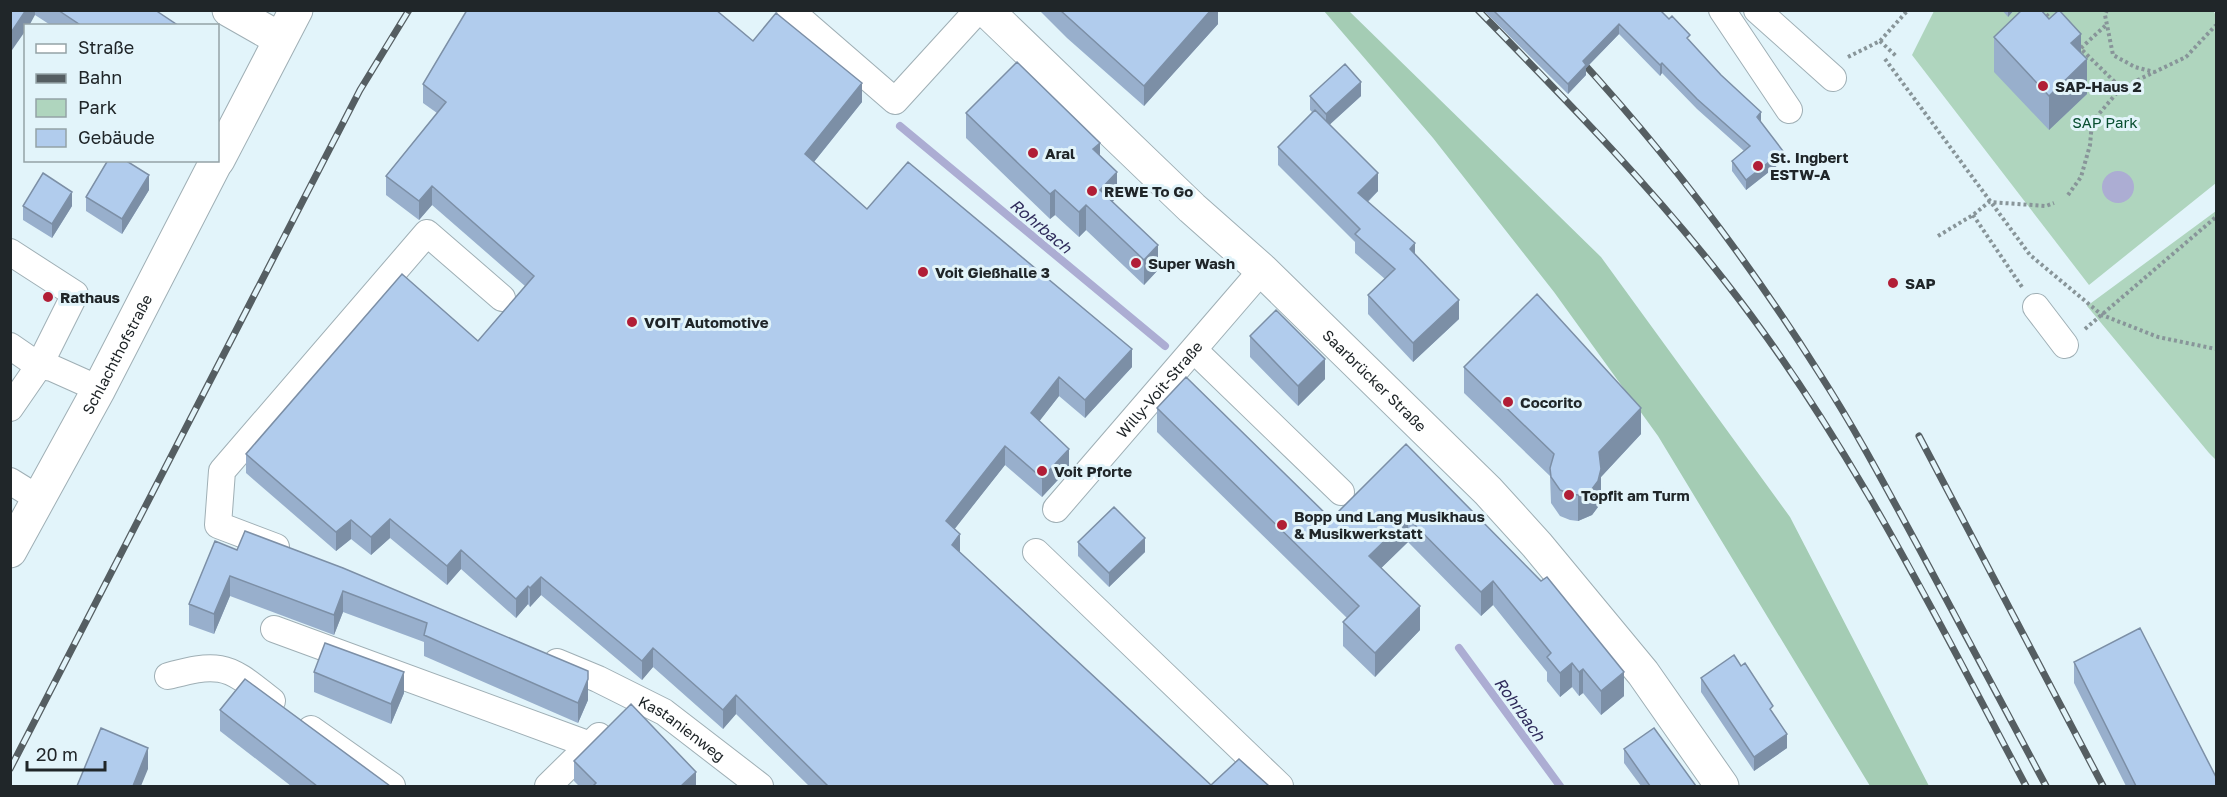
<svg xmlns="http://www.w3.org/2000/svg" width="2227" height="797" viewBox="0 0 2227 797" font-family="'Golos Text',sans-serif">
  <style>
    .green { fill: #afd5be }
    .forest { fill: #a4ccb4 }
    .water { fill: #acadd3 }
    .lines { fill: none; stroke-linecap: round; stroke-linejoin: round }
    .stream { stroke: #acadd3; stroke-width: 8 }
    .minor-casing { stroke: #9fafb5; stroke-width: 28 }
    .major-casing { stroke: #9fafb5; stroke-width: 35 }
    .path { stroke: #889599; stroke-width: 4; stroke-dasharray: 3 3; stroke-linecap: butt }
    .minor { stroke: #fff; stroke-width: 26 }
    .major { stroke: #fff; stroke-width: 33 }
    .rail-casing { stroke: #555e62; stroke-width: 7 }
    .rail { stroke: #e2f4fa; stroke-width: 4.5; stroke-dasharray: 14; stroke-linecap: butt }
    .wall { fill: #98afcc }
    .shaded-wall { fill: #7c8fa6 }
    .building { fill: #b1cced; stroke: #7c8fa6; stroke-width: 1.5 }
    .poi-dot { fill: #b11e36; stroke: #e2f4fa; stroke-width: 2 }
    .labels { text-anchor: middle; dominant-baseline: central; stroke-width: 6; stroke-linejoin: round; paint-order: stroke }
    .poi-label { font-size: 15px; font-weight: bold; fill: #202629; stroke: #e2f4fa; text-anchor: start }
    .park-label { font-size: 15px; fill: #094f31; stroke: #e2f4fa }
    .street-label { font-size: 15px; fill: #202629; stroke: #e2f4fa }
    .water-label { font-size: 16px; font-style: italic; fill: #2f2b5b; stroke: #e2f4fa }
  </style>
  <rect width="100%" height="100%" fill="#e2f4fa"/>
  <path class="green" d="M 1934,11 L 2213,11 L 2216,15 L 2216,183 L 2089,285 L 1912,55 Z
    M 2216,211 L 2216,460 L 2209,453 L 2087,306 Z"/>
  <path class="forest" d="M 1324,11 L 1349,11 L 1601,257 L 1790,517 L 1929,786 L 1870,786 L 1658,436 L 1554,292 L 1433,138 Z"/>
  <path class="water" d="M2102 187a16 16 0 1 1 32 0a16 16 0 1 1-32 0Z"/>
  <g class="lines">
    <path class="stream" d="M 900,126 L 1165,346
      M 1459,648 L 1560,786"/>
    <g class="minor-casing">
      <g id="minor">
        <path d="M 790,10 L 895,101 L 978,10"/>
        <path d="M 1722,10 L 1789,110"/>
        <path d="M 1757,10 L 1833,78"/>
        <path d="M 10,252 L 75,294 L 39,366 L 10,408"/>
        <path d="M 2036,307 L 2065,345"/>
        <path d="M 10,346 L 39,366 L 52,368 L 99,389"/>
        <path d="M 1194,350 L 1341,492"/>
        <path d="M 10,481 L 39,499"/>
        <path id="s1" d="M 1056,509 L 1262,270"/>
        <path d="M 276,547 L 218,525 L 222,471 L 427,233 L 502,298"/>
        <path d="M 1036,552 L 1280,786"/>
        <path d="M 274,629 L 590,745"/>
        <path id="s2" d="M 557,662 L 598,679 L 664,712 L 760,786"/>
        <path d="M 168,676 C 184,672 203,666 220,669 C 239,672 257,690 272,701"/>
        <path d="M 311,729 L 392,786"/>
        <path d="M 548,786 L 599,736"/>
      </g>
    </g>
    <g class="major-casing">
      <g id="major">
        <path d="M 229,10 L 280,39"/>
        <path id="s3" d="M 986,10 L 1192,208 L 1262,270 L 1488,491 L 1537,545 L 1643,673 L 1722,786"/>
        <path d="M 218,160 L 296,10"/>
        <path id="s4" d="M 10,551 L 99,389 L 217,160"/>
      </g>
    </g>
    <path class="path" d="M 2042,10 L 2052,20
      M 2107,10 L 2105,15 L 2113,55 L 2135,67 L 2154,72
      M 1880,41 L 1896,56
      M 2081,48 L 2106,25
      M 1848,57 L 1880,41 L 1908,10
      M 1885,59 L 2030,255 L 2102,315 L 2158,337 L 2216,349
      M 2121,88 L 2186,57 L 2216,25
      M 2068,195 L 2081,177 L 2090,145 L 2092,122 L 2121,88 L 2079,47
      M 1973,215 L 2022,287
      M 1938,236 L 1973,215 L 1989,202 L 2046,206 L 2054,203
      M 2085,329 L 2216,217"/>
    <use href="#minor" class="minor"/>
    <use href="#major" class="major"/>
    <g class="rail-casing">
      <path id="rail" d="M 1478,10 C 1563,97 1649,184 1724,280 C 1846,435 1934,613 2026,786
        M 1576,55 C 1667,154 1749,261 1821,376 C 1857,432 1888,491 1920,550 C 1962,628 2004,707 2046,786
        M 1919,436 L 2103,786
        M 10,769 L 360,90 L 409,10"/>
    </g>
    <use href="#rail" class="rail"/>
  </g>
  <path class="wall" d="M 10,10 L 155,10 L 179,26 L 52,26 L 35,15 Z
    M 1039,10 L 1218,10 L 1218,24 L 1144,106 L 1067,38 Z
    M 1483,10 L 1644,10 L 1690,42 L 1761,122 L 1783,161 L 1746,190 L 1732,171 L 1732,161 L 1744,151 L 1697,109 L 1662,73 L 1660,76 L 1619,34 L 1586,68 L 1586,75 L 1568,94 Z
    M 2002,10 L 2014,10 L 2008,17 Z
    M 1994,37 L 2081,53 L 2087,94 L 2049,130 L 1994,72 Z
    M 753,41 L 862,102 L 814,162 L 867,209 L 1132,367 L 1085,418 L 1059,396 L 1039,421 L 1069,468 L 1042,497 L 1005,465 L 954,529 L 960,552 L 1211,785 L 1269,786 L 809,786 L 736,714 L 723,729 L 653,667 L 642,680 L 541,595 L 530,607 L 528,604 L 516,618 L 461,569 L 447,585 L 390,538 L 371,555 L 351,539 L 336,551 L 246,473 L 246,454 L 478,341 L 525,286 L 432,205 L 419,220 L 386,195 L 386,176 L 437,113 L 423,103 L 423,84 Z
    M 1310,96 L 1361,96 L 1329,125 L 1378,191 L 1368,202 L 1415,255 L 1459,319 L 1413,362 L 1368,314 L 1368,295 L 1385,279 L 1355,253 L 1355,242 L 1278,165 L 1278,147 L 1312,112 L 1310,110 Z
    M 966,113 L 1100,156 L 1117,197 L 1112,201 L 1158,270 L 1144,285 L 1086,230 L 1079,237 L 1055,215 L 1050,219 L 966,138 Z
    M 149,190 L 122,234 L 86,211 L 86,197 Z
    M 23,206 L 72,206 L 52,238 L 23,220 Z
    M 1250,336 L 1325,379 L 1298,406 L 1250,357 Z
    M 1464,367 L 1641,434 L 1601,477 L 1601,495 L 1598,507 L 1592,515 L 1578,521 L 1570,520 L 1560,516 L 1551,503 L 1550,476 L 1464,393 Z
    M 1157,408 L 1331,519 L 1406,444 L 1624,696 L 1601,715 L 1583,693 L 1579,696 L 1572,687 L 1560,697 L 1547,681 L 1547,672 L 1493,605 L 1481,616 L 1408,542 L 1381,568 L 1420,630 L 1375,677 L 1343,646 L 1343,622 L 1347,618 L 1157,432 Z
    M 245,531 L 588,700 L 578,723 L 424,656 L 424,642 L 343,612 L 334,635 L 230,596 L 214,634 L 189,625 L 189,604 L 237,550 Z
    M 1078,542 L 1145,552 L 1109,587 L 1078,556 Z
    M 2074,662 L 2217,786 L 2126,786 L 2074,683 Z
    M 314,672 L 404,693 L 391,724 L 314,692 Z
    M 1701,678 L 1773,714 L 1787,748 L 1754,771 L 1701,692 Z
    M 220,710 L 390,786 L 291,786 L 220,731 Z
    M 1624,749 L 1696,786 L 1641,786 L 1624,763 Z
    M 574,761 L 696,786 L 579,786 L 574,781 Z"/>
  <path class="shaded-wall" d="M 26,10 L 35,10 L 35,15 L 29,26 L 26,26 L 26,30 L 10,53 L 10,34 Z
    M 1211,10 L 1218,10 L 1218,24 L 1144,106 L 1144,86 Z
    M 2008,10 L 2014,10 L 2008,17 Z
    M 1619,24 L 1619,34 L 1586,68 L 1586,75 L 1568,94 L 1568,84 L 1583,61 Z
    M 2081,34 L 2081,65 L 2087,59 L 2087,94 L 2049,130 L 2049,96 L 2071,43 Z
    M 1662,63 L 1662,73 L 1660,76 L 1660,65 Z
    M 1361,82 L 1361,96 L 1326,128 L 1326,114 Z
    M 862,83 L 862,102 L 805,173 L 805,154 Z
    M 1761,112 L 1761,122 L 1757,117 Z
    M 1100,143 L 1100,168 L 1093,149 Z
    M 1783,151 L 1783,161 L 1746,190 L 1746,180 Z
    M 1117,172 L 1117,197 L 1100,215 L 1100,190 Z
    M 1378,173 L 1378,191 L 1358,211 L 1358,193 Z
    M 149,175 L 149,190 L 122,234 L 122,219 Z
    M 432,186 L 432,205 L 419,220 L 419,201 Z
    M 1055,190 L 1055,215 L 1050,219 L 1050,194 Z
    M 72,192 L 72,206 L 52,238 L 52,224 Z
    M 1086,205 L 1086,230 L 1079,237 L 1079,212 Z
    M 1415,243 L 1415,262 L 1410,249 Z
    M 1158,245 L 1158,270 L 1144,285 L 1144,260 Z
    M 1459,300 L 1459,319 L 1413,362 L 1413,343 Z
    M 1132,349 L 1132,367 L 1085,418 L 1085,400 Z
    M 1325,359 L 1325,379 L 1298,406 L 1298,386 Z
    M 1059,377 L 1059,396 L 1031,432 L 1031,413 Z
    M 1641,408 L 1641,434 L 1601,477 L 1601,495 L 1598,507 L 1592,515 L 1578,521 L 1578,495 L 1599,452 Z
    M 1005,446 L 1005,465 L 946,540 L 946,521 Z
    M 1069,449 L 1069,468 L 1042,497 L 1042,478 Z
    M 1408,518 L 1408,542 L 1369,580 L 1369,556 Z
    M 390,519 L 390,538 L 371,555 L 371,537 Z
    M 351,520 L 351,539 L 336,551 L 336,532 Z
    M 960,534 L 960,553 L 952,545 Z
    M 1145,538 L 1145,552 L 1109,587 L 1109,573 Z
    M 461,550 L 461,569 L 447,585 L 447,566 Z
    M 230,576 L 230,596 L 214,634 L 214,614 Z
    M 541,577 L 541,595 L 530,607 L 530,588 Z
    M 1493,581 L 1493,605 L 1481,616 L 1481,592 Z
    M 528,586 L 528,604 L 516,618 L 516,599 Z
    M 343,591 L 343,612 L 334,635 L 334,615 Z
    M 1420,606 L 1420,630 L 1375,677 L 1375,653 Z
    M 653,648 L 653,667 L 642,680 L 642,661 Z
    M 1572,663 L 1572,687 L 1560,697 L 1560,673 Z
    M 1583,669 L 1583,693 L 1579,696 L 1579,672 Z
    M 404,672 L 404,693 L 391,724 L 391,704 Z
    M 1624,672 L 1624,696 L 1601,715 L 1601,691 Z
    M 588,679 L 588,700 L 578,723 L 578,703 Z
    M 736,695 L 736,714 L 723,729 L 723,710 Z
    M 1787,734 L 1787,748 L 1754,771 L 1754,757 Z
    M 148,748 L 148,769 L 141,786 L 133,786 Z
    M 696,772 L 696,786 L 681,786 Z"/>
  <path class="building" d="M 10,10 L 26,10 L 10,34 Z
    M 58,10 L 155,10 L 179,26 L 82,26 Z
    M 467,10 L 716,10 L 753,41 L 776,13 L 862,83 L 805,154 L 867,209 L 908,162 L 1132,349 L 1085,400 L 1059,377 L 1031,413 L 1069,449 L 1042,478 L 1005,446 L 946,521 L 960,534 L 952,545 L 1211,785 L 1239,759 L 1269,786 L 828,786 L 736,695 L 723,710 L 653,648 L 642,661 L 541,577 L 530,588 L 528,586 L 516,599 L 461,550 L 447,566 L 390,519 L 371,537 L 351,520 L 336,532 L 246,454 L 402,274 L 478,341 L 534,276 L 432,186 L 419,201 L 386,176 L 446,102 L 423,84 Z
    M 1060,10 L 1211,10 L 1144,86 Z
    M 1493,10 L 1660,10 L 1669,19 L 1672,16 L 1690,35 L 1687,38 L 1721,75 L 1761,112 L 1757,117 L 1783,151 L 1746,180 L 1732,161 L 1750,146 L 1697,99 L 1662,63 L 1660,65 L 1619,24 L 1583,61 L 1586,65 L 1568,84 Z
    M 2022,10 L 2041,10 L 2049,19 L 2059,10 L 2081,34 L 2071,43 L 2087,59 L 2049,96 L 1994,37 Z
    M 1017,62 L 1100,143 L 1093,149 L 1117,172 L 1100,190 L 1158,245 L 1144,260 L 1086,205 L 1079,212 L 1055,190 L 1050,194 L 966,113 Z
    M 1345,64 L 1361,82 L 1326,114 L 1310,96 Z
    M 1315,110 L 1378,173 L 1358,193 L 1415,243 L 1410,249 L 1459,300 L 1413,343 L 1368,295 L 1395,269 L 1355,234 L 1360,229 L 1278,147 Z
    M 108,160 L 125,160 L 149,175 L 122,219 L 86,197 Z
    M 43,173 L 72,192 L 52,224 L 23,206 Z
    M 1537,294 L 1641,408 L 1599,452 L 1601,469 L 1598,481 L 1592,489 L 1578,495 L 1570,494 L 1560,490 L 1551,477 L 1550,468 L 1554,454 L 1464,367 Z
    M 1276,310 L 1325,359 L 1298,386 L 1250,336 Z
    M 1186,377 L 1331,519 L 1406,444 L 1541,581 L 1547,577 L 1624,672 L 1601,691 L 1583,669 L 1579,672 L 1572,663 L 1560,673 L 1547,657 L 1551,653 L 1493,581 L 1481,592 L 1408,518 L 1369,556 L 1420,606 L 1375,653 L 1343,622 L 1359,606 L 1157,408 Z
    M 1114,507 L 1145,538 L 1109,573 L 1078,542 Z
    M 245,531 L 343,568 L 588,671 L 588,679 L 578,703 L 424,635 L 427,623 L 343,591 L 334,615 L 230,576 L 214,614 L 189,604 L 215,541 L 237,550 Z
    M 2140,628 L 2217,779 L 2217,786 L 2136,786 L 2074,662 Z
    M 325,643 L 404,672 L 391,704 L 314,672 Z
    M 1734,655 L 1741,666 L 1745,663 L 1773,706 L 1770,709 L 1787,734 L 1754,757 L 1701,678 Z
    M 245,679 L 390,786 L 317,786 L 220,710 Z
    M 631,704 L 696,772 L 681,786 L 593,786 L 596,783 L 574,761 Z
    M 101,728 L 148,748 L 133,786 L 77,786 Z
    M 1654,728 L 1696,786 L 1650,786 L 1624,749 Z"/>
  <g class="poi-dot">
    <circle cx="2043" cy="86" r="6"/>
    <circle cx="1033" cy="153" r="6"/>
    <circle cx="1758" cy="166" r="6"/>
    <circle cx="1092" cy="191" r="6"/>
    <circle cx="1136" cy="263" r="6"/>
    <circle cx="923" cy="272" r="6"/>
    <circle cx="1893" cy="283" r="6"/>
    <circle cx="48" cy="297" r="6"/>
    <circle cx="632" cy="322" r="6"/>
    <circle cx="1508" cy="402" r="6"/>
    <circle cx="1042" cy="471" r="6"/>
    <circle cx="1569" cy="495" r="6"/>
    <circle cx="1282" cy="525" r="6"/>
  </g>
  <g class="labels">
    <g class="poi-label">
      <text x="2055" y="86">SAP-Haus 2</text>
      <text x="1045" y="153">Aral</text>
      <text x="1770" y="157">St. Ingbert<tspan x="1770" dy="17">ESTW-A</tspan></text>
      <text x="1104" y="191">REWE To Go</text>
      <text x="1148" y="263">Super Wash</text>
      <text x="935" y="272">Voit Gießhalle 3</text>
      <text x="1905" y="283">SAP</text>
      <text x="60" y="297">Rathaus</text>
      <text x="644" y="322">VOIT Automotive</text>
      <text x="1520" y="402">Cocorito</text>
      <text x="1054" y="471">Voit Pforte</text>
      <text x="1581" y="495">Topfit am Turm</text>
      <text x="1294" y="516">Bopp und Lang Musikhaus<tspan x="1294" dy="17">&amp; Musikwerkstatt</tspan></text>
    </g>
    <g class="park-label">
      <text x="2105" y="122">SAP Park</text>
    </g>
    <g class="street-label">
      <text stroke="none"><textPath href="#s4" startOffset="224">Schlachthofstraße</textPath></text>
      <text stroke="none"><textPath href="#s3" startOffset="537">Saarbrücker Straße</textPath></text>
      <text stroke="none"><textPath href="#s1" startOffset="158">Willy-Voit-Straße</textPath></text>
      <text stroke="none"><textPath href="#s2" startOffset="142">Kastanienweg</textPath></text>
    </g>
    <g class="water-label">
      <text transform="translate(1041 226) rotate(40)">Rohrbach</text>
      <text transform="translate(1520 709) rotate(54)">Rohrbach</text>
    </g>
  </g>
  <rect width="2227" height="797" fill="none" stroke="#202629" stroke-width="24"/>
  <rect x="24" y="24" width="195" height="138" fill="#e2f4fa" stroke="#94a2a6" stroke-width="1.5"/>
  <rect x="36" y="44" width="30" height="9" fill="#ffffff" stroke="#94a2a6" stroke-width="1.5"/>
  <text x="78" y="54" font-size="18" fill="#202629">Straße</text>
  <rect x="36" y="74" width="30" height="9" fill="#555e62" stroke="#94a2a6" stroke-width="1.5"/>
  <text x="78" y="84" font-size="18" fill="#202629">Bahn</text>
  <rect x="36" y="99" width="30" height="18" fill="#afd5be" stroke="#94a2a6" stroke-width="1.5"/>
  <text x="78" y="114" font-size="18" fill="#202629">Park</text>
  <rect x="36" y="129" width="30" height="18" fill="#b1cced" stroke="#94a2a6" stroke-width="1.5"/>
  <text x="78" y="144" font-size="18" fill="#202629">Gebäude</text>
  <path d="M27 761v9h78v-9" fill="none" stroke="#202629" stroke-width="3"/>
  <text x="36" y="761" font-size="18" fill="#202629" stroke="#e2f4fa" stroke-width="4.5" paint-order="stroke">20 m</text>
</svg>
